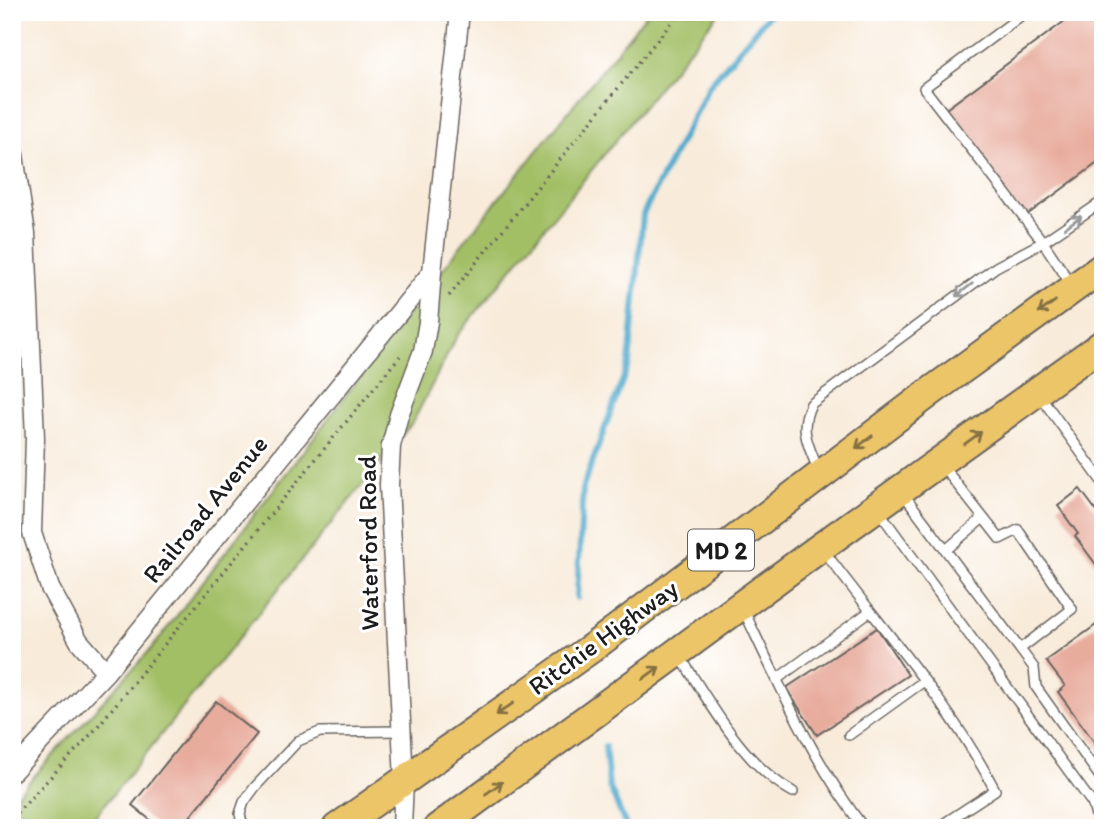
<svg xmlns="http://www.w3.org/2000/svg" width="1115" height="840" viewBox="0 0 1115 840" font-family="Itim,sans-serif">
  <style>
    .green { fill: #a3bf66; stroke: #606e41; stroke-width: 2 }
    .lines { fill: none; stroke-linecap: round; stroke-linejoin: round }
    .stream { stroke: #4da9cb; stroke-width: 6 }
    .building { fill: #e8ac9d }
    .service-casing { stroke: #69645e; stroke-width: 12 }
    .minor-casing { stroke: #69645e; stroke-width: 21 }
    .primary-casing { stroke: #69645e; stroke-width: 32 }
    .path { stroke: #69645e; stroke-width: 3.5; stroke-dasharray: 2 5; stroke-linecap: butt }
    .service { stroke: #fff; stroke-width: 9 }
    .minor { stroke: #fff; stroke-width: 18 }
    .primary { stroke: #edc569; stroke-width: 28 }
    .oneway { stroke: #999 }
    .oneway2 { stroke: #847042 }
    .labels { text-anchor: middle; dominant-baseline: central; stroke-width: 6; stroke-linejoin: round; paint-order: stroke }
    .shield { fill: #fff; stroke: #606060; stroke-width: 2 }
    .shield-label { font-size: 24px; font-weight: bold; fill: #1c1c1c }
    .street-label { font-size: 26px; fill: #1c1c1c; stroke: #fff }
  </style>
  <rect width="100%" height="100%" fill="#fff"/>
  <filter id="ink" filterUnits="userSpaceOnUse"><feTurbulence type="fractalNoise" baseFrequency=".0143" numOctaves="2"/><feDisplacementMap in="SourceGraphic" scale="14" xChannelSelector="R" yChannelSelector="G"/><feConvolveMatrix kernelMatrix="1 2 1 2 8 2 1 2 1" color-interpolation-filters="sRGB"/></filter>
  <filter id="wash" filterUnits="userSpaceOnUse"><feTurbulence type="fractalNoise" baseFrequency=".00686" numOctaves="4" result="noise"/><feDisplacementMap in="SourceGraphic" scale="28" xChannelSelector="R" yChannelSelector="G"/><feGaussianBlur stdDeviation="1.57" result="paint"/><feColorMatrix in="noise" values="0 0 0 0 0 0 0 0 0 0 0 0 0 0 0 0 0 1.4 0 .05"/><feComposite in="paint" operator="in"/></filter>
  <g filter="url(#wash)">
    <rect width="100%" height="100%" fill="#f8ebda"/>
    <path class="green" d="M 648,12 L 720,12 L 457,336 L 413,422 L 86,828 L 12,828 L 12,800 L 152,648 L 466,239 Z"/>
    <g class="lines">
      <path class="stream" d="M 577,598 L 583,487 L 629,363 L 643,214 L 709,86 L 771,12
        M 605,746 L 609,786 L 627,828"/>
    </g>
    <g id="blocks">
      <path class="building" d="M 1077,12 L 1086,12 L 1103,36 L 1103,159 L 1024,217 L 942,112 Z
        M 1080,489 L 1101,517 L 1103,516 L 1103,574 L 1075,536 L 1078,534 L 1058,506 Z
        M 1103,620 L 1103,754 L 1058,692 L 1065,686 L 1046,661 Z
        M 877,628 L 908,675 L 817,735 L 786,688 Z
        M 216,701 L 257,734 L 181,828 L 160,828 L 132,805 Z"/>
    </g>
  </g>
  <g filter="url(#ink)">
    <use href="#blocks" fill-opacity="0" stroke="#69645e" stroke-width="2"/>
    <g class="lines">
      <g class="service-casing">
        <path id="service" d="M 1026,12 L 924,88 L 1043,242 L 1071,284
          M 1038,393 L 1103,483
          M 941,464 L 1000,539 L 1018,530 L 1072,609 L 1020,649
          M 819,472 C 809,446 798,430 811,404 L 996,267 L 1043,242 L 1103,201
          M 902,492 L 1034,668 L 1036,687 L 1103,781
          M 878,510 L 1092,803 L 1100,828
          M 946,550 L 983,518
          M 824,551 C 882,629 950,703 995,790 L 937,828
          M 743,609 C 779,684 813,762 864,828
          M 679,655 C 710,702 742,764 793,792
          M 777,679 L 869,612
          M 849,735 L 924,681
          M 243,828 L 240,814 L 244,802 L 255,787 L 298,741 L 320,732 L 402,731"/>
      </g>
      <g class="minor-casing">
        <path id="minor" d="M 12,142 L 26,233 L 35,438 L 32,533 L 50,588 L 79,641 L 106,672
          M 12,772 L 106,672 L 432,272
          M 402,828 L 404,780 L 389,485 L 391,446 L 399,415 L 423,351 L 428,322 L 432,272 L 460,12"/>
      </g>
      <g class="primary-casing">
        <path id="primary" d="M 337,828 L 593,647 L 933,390 L 1103,267
          M 438,828 L 821,547 L 1103,344"/>
      </g>
      <path class="path" d="M 449,296 L 680,12
        M 12,818 L 94,731 L 400,356"/>
      <use href="#service" class="service"/>
      <use href="#minor" class="minor"/>
      <use href="#primary" class="primary"/>
    </g>
    <defs><path id="oneway-shaft" d="M-6 0H5M1.5-3L5.5 0L1.5 3" fill="none" stroke-width="1.6" stroke-linecap="round" stroke-linejoin="round" transform="scale(1.75)"/></defs>
    <g class="oneway">
      <use href="#oneway-shaft" transform="translate(1073 222) rotate(-35)"/>
      <use href="#oneway-shaft" transform="translate(964 290) rotate(143)"/>
    </g>
    <g class="oneway2">
      <use href="#oneway-shaft" transform="translate(1047 307) rotate(144)"/>
      <use href="#oneway-shaft" transform="translate(973 438) rotate(-36)"/>
      <use href="#oneway-shaft" transform="translate(864 442) rotate(143)"/>
      <use href="#oneway-shaft" transform="translate(651 673) rotate(-36)"/>
      <use href="#oneway-shaft" transform="translate(505 709) rotate(145)"/>
      <use href="#oneway-shaft" transform="translate(494 788) rotate(-36)"/>
    </g>
  </g>
  <g class="labels">
    <rect class="shield" x="688" y="529.5" width="66" height="41" rx="5"/>
    <g class="shield-label">
      <text x="721" y="550">MD 2</text>
    </g>
    <g class="street-label">
      <text transform="translate(205 509) rotate(-51)">Railroad Avenue</text>
      <text transform="translate(368 543) rotate(-91)">Waterford Road</text>
      <text transform="translate(603 637) rotate(-36)">Ritchie Highway</text>
    </g>
  </g>
  <rect width="1115" height="840" fill="none" stroke="#fff" stroke-width="42"/>
</svg>
